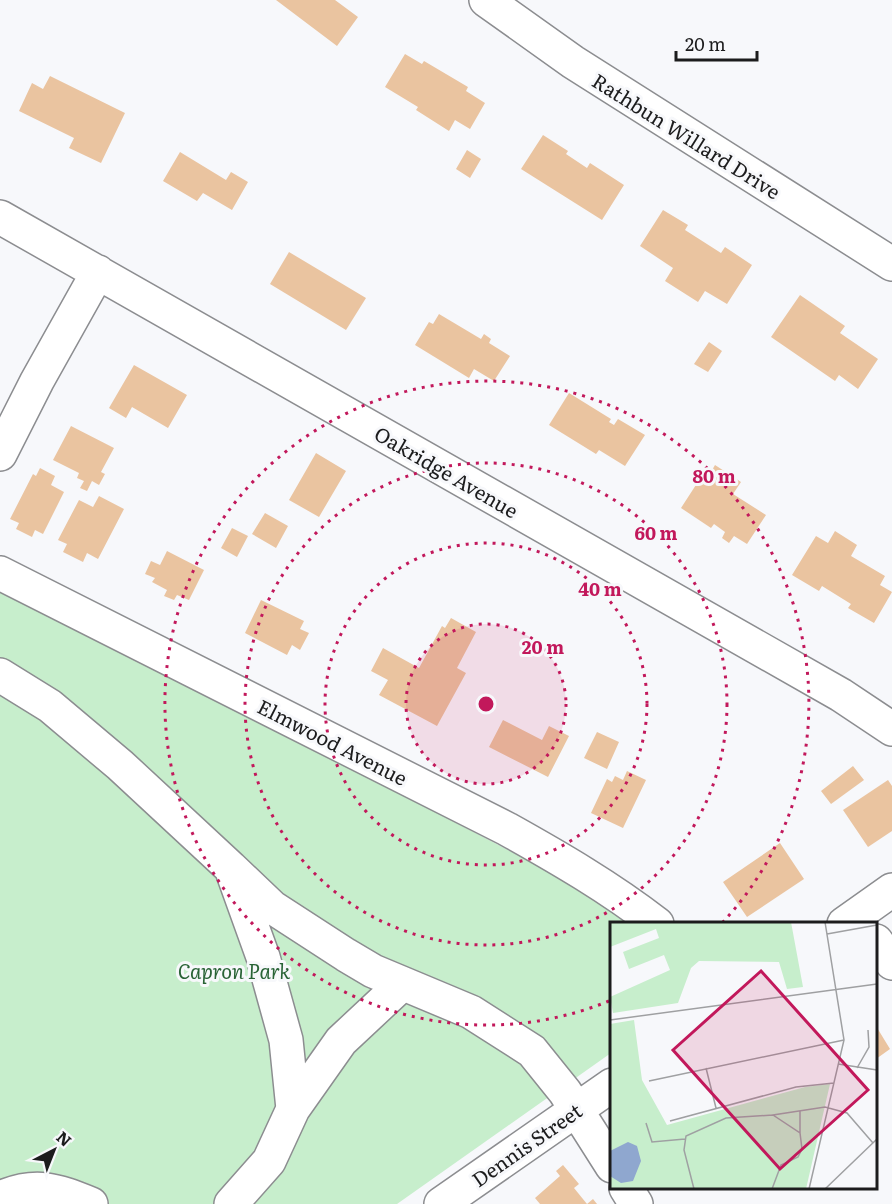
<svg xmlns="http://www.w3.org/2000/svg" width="892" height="1204" viewBox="0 0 892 1204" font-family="Literata,serif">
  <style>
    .green { fill: #c7eecc }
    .building { fill: #eac4a0 }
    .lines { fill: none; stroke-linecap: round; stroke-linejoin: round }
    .minor-casing { stroke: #8c8d90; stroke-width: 36 }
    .minor { stroke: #fff; stroke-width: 33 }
    .ring { fill: none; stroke: #c2185b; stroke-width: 3; stroke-dasharray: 3 6 }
    .labels { text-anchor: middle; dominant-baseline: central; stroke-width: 6; stroke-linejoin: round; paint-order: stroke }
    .street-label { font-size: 20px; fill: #1c1c1d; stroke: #f7f8fb }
    .park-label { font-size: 20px; font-style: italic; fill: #296336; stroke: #f7f8fb }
    .inset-road { fill: none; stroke: #9fa0a2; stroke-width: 1.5 }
    .view { fill: #c2185b; fill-opacity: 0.15; stroke: #c2185b; stroke-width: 3 }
    .inset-edge { fill: none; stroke: #1c1c1d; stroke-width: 3 }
    .centre { fill: #c2185b; stroke: #f7f8fb; stroke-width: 3 }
    .ring-label { font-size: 18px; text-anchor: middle; font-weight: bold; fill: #c2185b; stroke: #f7f8fb; stroke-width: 6; stroke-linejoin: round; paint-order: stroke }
  </style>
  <rect width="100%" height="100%" fill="#f7f8fb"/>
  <path class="green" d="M 0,590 L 215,697 L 552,873 L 628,923 L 612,924 L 611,1053 L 397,1204 L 0,1204 Z"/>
  <path class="building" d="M 276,0 L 335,0 L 358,17 L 337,46 Z
    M 405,54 L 422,64 L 424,61 L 468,87 L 466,91 L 485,103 L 470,129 L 455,120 L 449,131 L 416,110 L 418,107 L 385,87 Z
    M 50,76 L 125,113 L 101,163 L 69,148 L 74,138 L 19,111 L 32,83 L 43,89 Z
    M 543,135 L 568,151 L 566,154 L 587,168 L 590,163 L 624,185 L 602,220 L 521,169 Z
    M 467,150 L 481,159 L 470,178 L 456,169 Z
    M 180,152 L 226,180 L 231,172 L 248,182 L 232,210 L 203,193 L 197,201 L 163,181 Z
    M 663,210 L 688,225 L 685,230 L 721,253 L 725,247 L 752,265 L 727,304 L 705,291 L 698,302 L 665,281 L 673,268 L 640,246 Z
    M 289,252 L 366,298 L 346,330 L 270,284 Z
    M 800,295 L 845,326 L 840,333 L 878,359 L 858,389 L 839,375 L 835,381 L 771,337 Z
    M 439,314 L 481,339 L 484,334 L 491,339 L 489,343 L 510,356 L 494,381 L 474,369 L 469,378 L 415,345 L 429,322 L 433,324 Z
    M 709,342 L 722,351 L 708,372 L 694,364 Z
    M 134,365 L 187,395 L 168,428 L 132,407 L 126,418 L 109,408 Z
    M 569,393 L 611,419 L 609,422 L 614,425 L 618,419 L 645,435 L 625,466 L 599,450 L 596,454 L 549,425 Z
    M 71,426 L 114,448 L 101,472 L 105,474 L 99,485 L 92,481 L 87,491 L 80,488 L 84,481 L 77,478 L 79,473 L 53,460 Z
    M 316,453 L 346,471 L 319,517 L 289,500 Z
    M 715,465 L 741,482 L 733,494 L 766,515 L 747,544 L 734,536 L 729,543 L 722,538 L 725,532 L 714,524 L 711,528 L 681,508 L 703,474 L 708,477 Z
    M 40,468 L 55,476 L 51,485 L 64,492 L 43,534 L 35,530 L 32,537 L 16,529 L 19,523 L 10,519 L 33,474 L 36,476 Z
    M 99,496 L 124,509 L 98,559 L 87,553 L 83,562 L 63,552 L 67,544 L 58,540 L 79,500 L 93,507 Z
    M 265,513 L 288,526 L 276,548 L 252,534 Z
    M 232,528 L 248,536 L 237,557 L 221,548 Z
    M 835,531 L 857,545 L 851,556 L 885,576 L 880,585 L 892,592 L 874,623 L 848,608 L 851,604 L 822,586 L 819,591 L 792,575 L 816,536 L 828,543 Z
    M 167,551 L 204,570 L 189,600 L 177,595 L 174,600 L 164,596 L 167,590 L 152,582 L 155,578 L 145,574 L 151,561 L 160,565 Z
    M 261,600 L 304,621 L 300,629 L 309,633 L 300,650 L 292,645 L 287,655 L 245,633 Z
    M 451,618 L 476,632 L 457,668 L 466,673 L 437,726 L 379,695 L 388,680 L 371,671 L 383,648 L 419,668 L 442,626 L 445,628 Z
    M 503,720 L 542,740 L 549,726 L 569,736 L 548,777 L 489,747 Z
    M 597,732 L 619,742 L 607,769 L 584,758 Z
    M 853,766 L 864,780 L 831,804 L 821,791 Z
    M 627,771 L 646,780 L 623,828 L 591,813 L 607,779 L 612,782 L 615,776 L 623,780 Z
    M 888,780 L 892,786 L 892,831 L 868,847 L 843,810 Z
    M 780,843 L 804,879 L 747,917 L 723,882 Z
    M 876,1026 L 890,1049 L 876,1059 Z
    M 563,1165 L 579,1184 L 574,1188 L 587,1204 L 593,1199 L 597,1204 L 540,1204 L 535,1198 L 560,1176 L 556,1171 Z"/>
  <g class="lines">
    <g class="minor-casing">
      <path id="minor" d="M 486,0 L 573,62 L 892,264
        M 0,217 L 841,695 L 892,729
        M 0,454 L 37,381 L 98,272
        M 0,573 L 507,829 C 559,858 609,887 657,924
        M 0,675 L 50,706 L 120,765 L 231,868
        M 844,924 L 892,890
        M 876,941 L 892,963
        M 293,1109 L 341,1041 L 402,984
        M 626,1188 L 636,1204
        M 0,1198 C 36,1182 56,1190 91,1204
        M 231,1204 L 269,1161 L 293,1109 L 286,1040 L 263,957 L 231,868 L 272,907 L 346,955 L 373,971 L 471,1012 L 532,1051 L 565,1092 L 612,1166
        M 441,1204 L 612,1085"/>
    </g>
    <use href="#minor" class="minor"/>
  </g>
  <circle cx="486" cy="704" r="80" fill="#c2185b" fill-opacity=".12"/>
  <g class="ring">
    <circle cx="486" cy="704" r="80"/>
    <circle cx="486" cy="704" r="161"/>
    <circle cx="486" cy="704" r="241"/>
    <path d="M609 1001A322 322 0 1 1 723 922"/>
  </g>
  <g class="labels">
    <g class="street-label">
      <text transform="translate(687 135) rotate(32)">Rathbun Willard Drive</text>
      <text transform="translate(447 471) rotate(30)">Oakridge Avenue</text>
      <text transform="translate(333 741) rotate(27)">Elmwood Avenue</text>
      <text transform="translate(526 1144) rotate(-35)">Dennis Street</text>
    </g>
    <g class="park-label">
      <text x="234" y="970">Capron Park</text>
    </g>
  </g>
  <g transform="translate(610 922)">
    <rect width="267" height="267" fill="#f7f8fb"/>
    <path d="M 0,0 L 181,0 L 193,65 L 177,67 L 169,40 L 89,39 L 81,46 L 68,81 L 3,91 L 0,75 L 60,48 L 54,33 L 19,47 L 13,30 L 49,16 L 46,7 L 0,25 ZM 24,98 L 32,158 L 57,203 L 195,165 L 220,162 L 196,267 L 0,267 L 0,102 Z" fill="#c7eecc"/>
    <path d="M 18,220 L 27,224 L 31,239 L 23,259 L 11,261 L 0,254 L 0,229 Z" fill="#8fa7cf"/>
    <path class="inset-road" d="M 217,12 L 267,3M 0,98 L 267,62M 228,142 L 267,148M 96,146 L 106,186M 247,146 L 259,125 L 258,108M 39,159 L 234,118M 190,189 L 190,211M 60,199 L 186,165 L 224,161M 36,201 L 42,220 L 75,217M 84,267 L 74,228 L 76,214 L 116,196 L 163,193M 162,267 L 171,243 L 188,235 L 192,227 L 190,211 L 163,193 L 215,185 L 237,191 L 263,221M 199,267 L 234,118 L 215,0M 215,267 L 267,217"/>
    <path class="view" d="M 151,49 L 258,168 L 170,247 L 63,128 Z"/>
    <rect width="267" height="267" class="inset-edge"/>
  </g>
  <circle cx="486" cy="704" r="9" class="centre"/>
  <g class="ring-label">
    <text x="714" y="483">80 m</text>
    <text x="656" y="540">60 m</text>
    <text x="600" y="596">40 m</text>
    <text x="543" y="654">20 m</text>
  </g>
  <g transform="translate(54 1150) rotate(42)" stroke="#f7f8fb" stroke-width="4.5" paint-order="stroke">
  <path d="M0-4.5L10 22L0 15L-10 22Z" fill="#1c1c1d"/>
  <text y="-9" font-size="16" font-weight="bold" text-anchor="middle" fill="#1c1c1d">N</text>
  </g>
  <path d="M676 51v9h81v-9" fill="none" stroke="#1c1c1d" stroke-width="3"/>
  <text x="685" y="51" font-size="18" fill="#1c1c1d" stroke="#f7f8fb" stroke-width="4.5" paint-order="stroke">20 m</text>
</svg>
